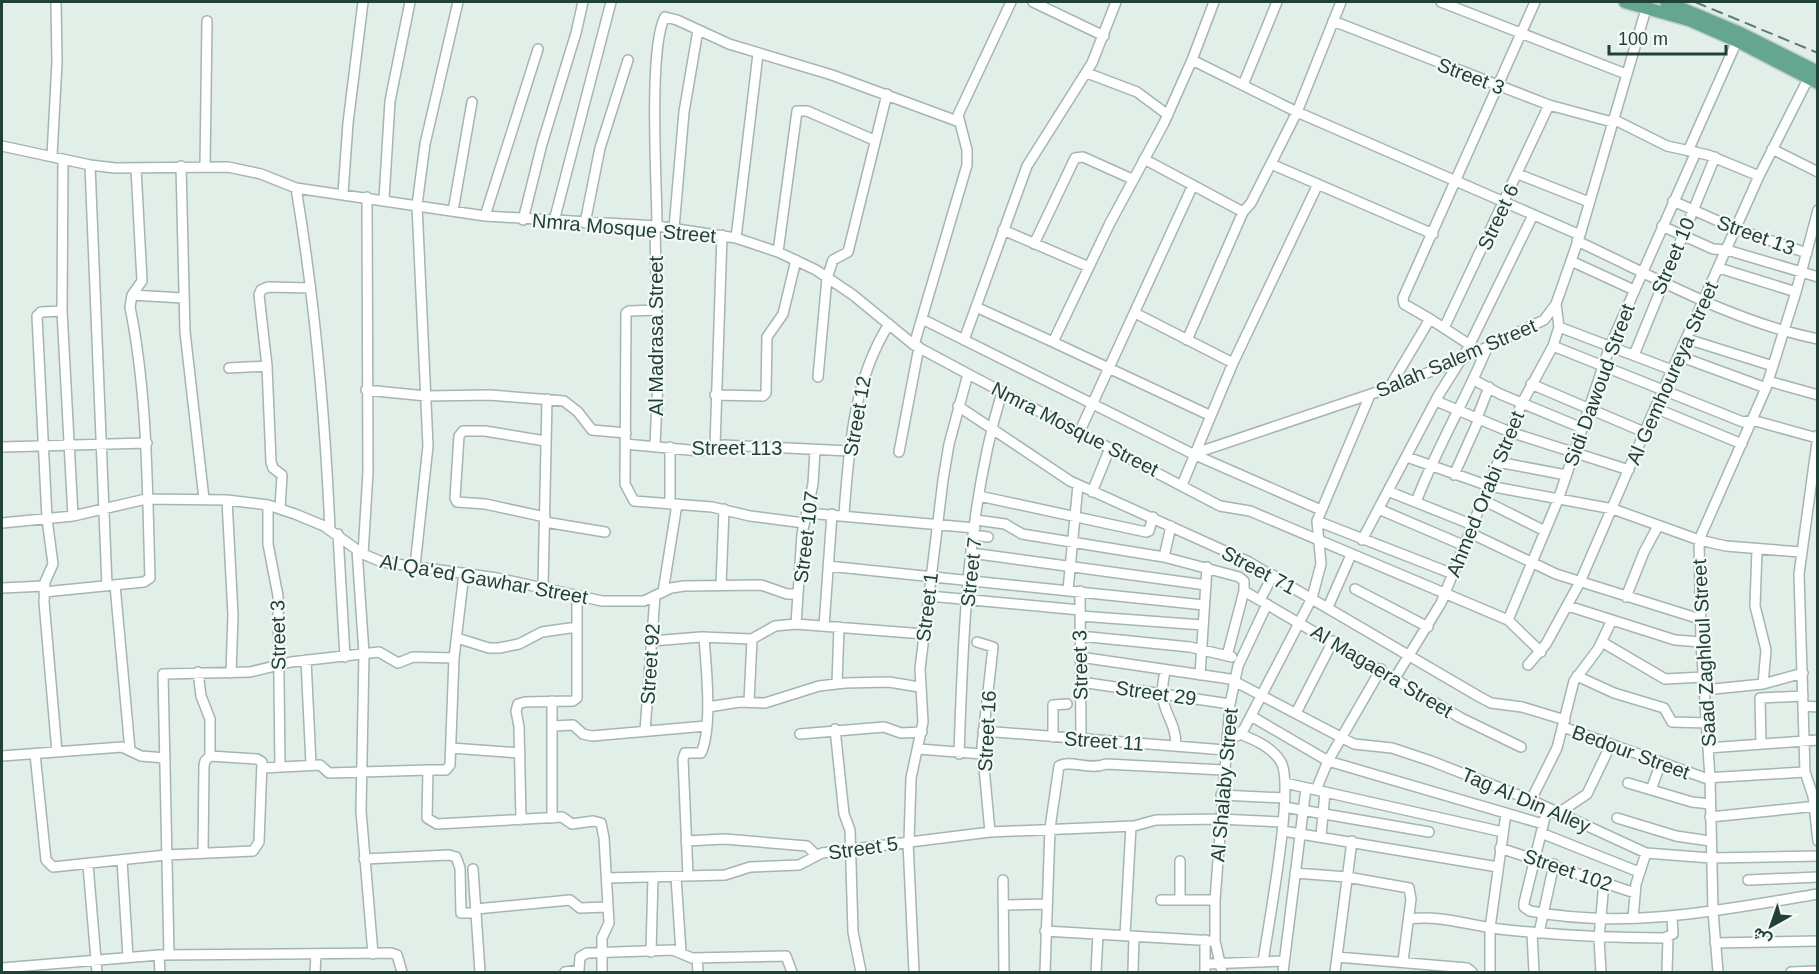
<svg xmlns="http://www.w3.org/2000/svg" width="1819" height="974" viewBox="0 0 1819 974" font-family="Helvetica,Vazirmatn,sans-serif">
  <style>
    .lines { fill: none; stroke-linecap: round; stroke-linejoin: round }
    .minor-casing { stroke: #a4b6af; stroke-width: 12 }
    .major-casing { stroke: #c1cac7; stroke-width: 15 }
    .minor { stroke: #fff; stroke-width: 9 }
    .major { stroke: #64a692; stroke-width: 12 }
    .rail { stroke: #5b7c71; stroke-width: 2; stroke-dasharray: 12 6; stroke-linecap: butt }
    .labels { text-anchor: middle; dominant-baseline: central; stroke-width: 4.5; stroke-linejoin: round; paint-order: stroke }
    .street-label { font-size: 20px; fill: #214036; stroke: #f3faf6 }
  </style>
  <rect width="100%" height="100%" fill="#e2eee8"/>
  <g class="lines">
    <g class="minor-casing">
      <path id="minor" d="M 1033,2 L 1104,36
        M 1441,2 L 1626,74
        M 1333,21 L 1549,105 L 1612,122
        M 1192,60 L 1297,112 L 1580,235
        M 1087,73 L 1137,92 L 1168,115
        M 1243,85 L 1277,2
        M 1613,119 L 1667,146 L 1708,155 L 1759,176
        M 2,146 L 90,165 L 115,168 L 228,167 L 261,174 L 296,188 L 485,216 L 657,226 L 736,238 L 778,252 L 816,270 L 853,295 L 914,345 L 968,374 L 1220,506 L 1250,511 L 1508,620 L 1541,652
        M 1772,149 L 1818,172
        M 1688,151 L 1737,41
        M 52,156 L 57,62 L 56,2
        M 63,159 L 62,311 L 73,516
        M 1144,159 L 1243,212 L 1251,203 L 1297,112 L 1341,2
        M 1271,164 L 1433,234
        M 90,165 L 107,586
        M 181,166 L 185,332 L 204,499
        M 205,166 L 207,21
        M 1518,174 L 1589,202
        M 296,188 C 315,301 325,416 330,530
        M 343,193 L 348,123 L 363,2
        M 384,199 L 390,101 L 410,2
        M 1673,201 L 1736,229 L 1807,253
        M 453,211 L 472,102
        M 485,216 L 538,49
        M 523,220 L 542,144 L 576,33 L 583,2
        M 554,221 L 611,2
        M 585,223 L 600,148 L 628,60
        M 655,226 L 658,380 L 655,445
        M 657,226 C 657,186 648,47 665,17 L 677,20 L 729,44 L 832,75 L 957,121
        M 1662,226 L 1713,249 L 1727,250 L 1818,277
        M 674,228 L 684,112 L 698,30
        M 1003,230 L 1089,267
        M 736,238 L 758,54
        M 1577,241 C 1655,277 1733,322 1818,339
        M 1034,244 L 1075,158 L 1083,157 L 1132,179
        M 778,252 L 797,111 L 807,111 L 874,140
        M 1571,261 L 1634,290
        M 1719,268 L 1796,292
        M 132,295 L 183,298
        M 976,307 L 1053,342 L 1110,223 L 1164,123 L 1192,60 L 1214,2
        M 657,310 L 629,311 L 626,313 L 625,484 L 634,501 L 712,507 L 750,516 L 804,523
        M 1135,313 L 1233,363
        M 922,319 L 1193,454 L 1321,510
        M 1430,319 L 1470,345
        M 1559,327 L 1672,370
        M 1444,328 L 1549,105
        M 1687,339 L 1773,366
        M 964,340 L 1027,166 L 1092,63 L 1116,2
        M 1187,340 L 1243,212
        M 1053,342 L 1209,415
        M 914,345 L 967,165 L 967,150 L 958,115 L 1011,2
        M 1553,346 L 1743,422 L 1752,420 L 1817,438
        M 1634,355 L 1715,157
        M 1679,356 L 1766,388
        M 229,368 L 267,366
        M 818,377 L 827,278 L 833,260 L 848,252 L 887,94
        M 1474,380 L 1500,394 L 1582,428
        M 1768,381 L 1818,395
        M 1531,384 L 1644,432
        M 1389,388 L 1430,319 L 1404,304 L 1403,298 L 1535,2
        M 366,390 L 426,396 L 490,395 L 564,401 L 578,412 L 592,430 L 626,433
        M 715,395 L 763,396 L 766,393 L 767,337 L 783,314 L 796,260
        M 1436,401 L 1510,432 L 1629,470
        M 958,406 L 1070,481 L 1247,561 L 1478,696 L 1491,703 L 1522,707 L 1565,720
        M 1655,408 L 1742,444
        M 1477,418 L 1489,387
        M 1079,433 L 1193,185
        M 1818,435 L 1799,574 L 1805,772 L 1813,796 L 1818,841
        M 545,441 L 485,431 L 463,431 L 459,436 L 455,498 L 457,502 L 485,504 L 545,517
        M 625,444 L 700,451 L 723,445 L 849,451
        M 715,446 L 722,235
        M 2,447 L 147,443
        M 899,452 L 919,347
        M 1193,454 L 1389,388 L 1462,359 L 1544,320 L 1556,304 L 1580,235 L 1646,9
        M 1407,457 L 1489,486 L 1613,509 L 1699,540 L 1726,546 L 1800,552
        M 1498,462 L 1566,475
        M 1454,475 L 1479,419
        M 1182,485 L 1233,363 L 1318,184
        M 1092,492 L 1110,448
        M 1390,492 L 1473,525
        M 979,496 L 1146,532 L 1149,531 L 1153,517
        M 227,500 L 233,615 L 231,673
        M 1483,500 L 1545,531
        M 1416,502 C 1436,449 1465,401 1487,348
        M 670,504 L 670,447
        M 268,505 L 268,544 L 278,596 L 280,766
        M 280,508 L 282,475 L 273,468 L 271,462 L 267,366 L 259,295 L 261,290 L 268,287 L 310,288
        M 1381,510 L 1465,546
        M 807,513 L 975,528
        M 844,514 C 849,448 853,381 889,324
        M 976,520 L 1005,524 L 1022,534 L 1164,557 L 1239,577 L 1244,581 L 1244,591 L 1227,656
        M 1317,521 L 1453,574
        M 545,522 L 605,532
        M 2,523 L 73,516 L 146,499 L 227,500 L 268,505 L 295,514 L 324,526 L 363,554 L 382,562 L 497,578 L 602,601 L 644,601 L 671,588 L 684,586 L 761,585 L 787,594 L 798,594
        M 1470,533 L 1556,574 L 1700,619
        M 338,534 L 345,657
        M 974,535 L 988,537
        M 1362,540 L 1438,396 L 1467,350 L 1533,215
        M 1757,549 L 1755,606 L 1766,650 L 1763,684
        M 357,550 L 364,654 L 361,811 L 373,954
        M 971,553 L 1206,585
        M 363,554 L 368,472 L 367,197
        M 1164,557 L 1171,526
        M 415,566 L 428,446 L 417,205 L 425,144 L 458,2
        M 828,566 L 1204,605
        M 464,573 L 454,658 L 450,765 L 446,770 L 428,770 L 427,818 L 437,824 L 562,817 L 572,824 L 593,821 L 601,823 L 604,838 L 609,923 L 602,938 L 602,972
        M 115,585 L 130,750
        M 721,585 L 724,509
        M 2,588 L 44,586
        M 543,588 L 547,399
        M 1355,589 L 1428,627
        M 1068,590 L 1078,485
        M 1080,591 L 1081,739
        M 1244,591 L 1461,718 L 1521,747
        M 44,592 L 144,582 L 150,578 C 147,487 148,396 130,307 L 132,295 L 142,281 L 136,168
        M 663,592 L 677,504
        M 929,596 L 1080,610
        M 1626,597 L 1644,552 L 1658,526
        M 1260,600 L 1273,575
        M 1568,606 L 1675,640 L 1701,642
        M 1328,607 L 1351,555
        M 1080,616 L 1203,625
        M 1508,620 L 1558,500 L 1610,346 L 1696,152
        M 796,624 L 802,534 L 813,484 L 815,450
        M 824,626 L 832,514
        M 1080,636 L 1190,647 L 1232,657
        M 457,638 L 489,648 L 499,648 L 519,644 L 542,632 L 577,627
        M 652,641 L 701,637 L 752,639 L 775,626 L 796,624 L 924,634
        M 977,642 L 993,647 L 982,746 L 990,832
        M 1602,642 L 1665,679 L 1703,677
        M 1080,657 L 1230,679 L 1354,744 L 1392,748 L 1431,761 L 1531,800 L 1646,853 L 1711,858 L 1818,856
        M 306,660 L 311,764
        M 1528,665 L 1546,644 L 1580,582 L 1655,408 L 1759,176 L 1809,77
        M 1165,670 C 1164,678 1162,687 1162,695 C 1165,716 1176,723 1176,746
        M 198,672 L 201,696 L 210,719 L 210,756 L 205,761 L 204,766 L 203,852
        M 1200,675 L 1207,567
        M 1577,676 L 1614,693 L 1664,708 L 1672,722 L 1707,723
        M 1395,678 L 1441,603 L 1522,403 L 1553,346 L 1559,327 L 1556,304
        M 1081,682 L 1230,704
        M 837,684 L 839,627
        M 1704,690 L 1763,684 L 1803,673
        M 552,701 L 552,818
        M 749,702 L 752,639
        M 1803,706 L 1818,707
        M 708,707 L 740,702 L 765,703 L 819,686 L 845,683 L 889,682 L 919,687
        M 1296,713 L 1333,641
        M 1251,716 L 1328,761 L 1543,824
        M 553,726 L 573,725 L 583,734 L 592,736 L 706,726
        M 1563,727 L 1705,778 L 1805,772
        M 835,729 L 844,814 L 850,830 L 853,932 L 861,972
        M 645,731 L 655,596
        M 983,731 L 1225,750
        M 800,734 L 884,727 L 901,733 L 922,732
        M 1240,734 C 1255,740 1272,747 1281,762 C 1295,786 1268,926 1263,962
        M 1227,736 L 1237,736 L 1244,729 L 1312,598 L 1321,564 L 1317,521 L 1370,395
        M 1053,737 L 1053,705 L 1067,704
        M 1761,744 L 1760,698 L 1803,696
        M 451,748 L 520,753
        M 1708,748 L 1818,740
        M 919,749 L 982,754
        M 57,752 L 44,602 L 45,582 L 53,564 L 47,519 L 37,316 L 41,312 L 62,311
        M 35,754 L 46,860 L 53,867 L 166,855 L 253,851 L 259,842 L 262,762 L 257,759 L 210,756
        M 959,754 C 963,633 967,508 1002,392
        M 2,756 L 122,747 L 141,756 L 165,758
        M 262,768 L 320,765 L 329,773 L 428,770
        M 1285,783 L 1503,832
        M 1628,783 L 1692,802 L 1710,804
        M 1316,790 L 1328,761 L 1381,669
        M 1651,790 L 1661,762
        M 1221,795 L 1284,798
        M 1531,800 L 1557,748 L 1574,681 L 1598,649 L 1612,620
        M 1284,807 L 1429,832
        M 1547,809 L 1524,903 L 1524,907 L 1530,911 C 1626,930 1722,910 1818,894
        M 1557,814 L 1587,794 L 1611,744
        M 1710,817 L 1818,806
        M 1617,818 L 1676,836 L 1710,841
        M 521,820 L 519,727 L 516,711 L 518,704 L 525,702 L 573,701 L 577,698 L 577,596
        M 1283,831 L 1498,867
        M 1541,833 L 1639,872
        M 1321,836 L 1325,792
        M 686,841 L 725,839 L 807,846 L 816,855
        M 908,842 L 914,972
        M 909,842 L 911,778 L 923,722 L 920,669 L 943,480 L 949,444 L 968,374
        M 1500,848 L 1635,893
        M 364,859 L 449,855 L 456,857 L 460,868 L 461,913 L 476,913
        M 122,860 L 128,957
        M 88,865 L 97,972
        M 473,869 L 480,972
        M 1295,873 L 1347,877 L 1409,888 L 1411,899 L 1403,961
        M 688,876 L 683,759 L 685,753 L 701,753 C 713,727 706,667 704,637
        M 676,877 L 681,952
        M 607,878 L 725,875 L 750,867 L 799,865 L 822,853 L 990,832 L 1134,826 L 1156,820 L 1219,819 L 1283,822
        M 1003,880 L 1004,972
        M 1748,880 L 1818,877
        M 1161,900 L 1215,900
        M 1180,900 L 1180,861
        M 1003,905 L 1047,904
        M 476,909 L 570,900 L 580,908 L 608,907
        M 1633,918 L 1636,884 L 1646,853
        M 1409,919 C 1442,915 1467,925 1499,929 C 1554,935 1609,938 1664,938 L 1673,934 L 1672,918
        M 1045,931 L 1215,941
        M 1532,933 L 1534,972
        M 1539,933 L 1554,864
        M 1125,935 L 1131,826
        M 1205,940 L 1205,972
        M 1715,943 L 1818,941
        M 651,952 L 653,877
        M 159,955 L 160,972
        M 169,955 L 163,674 L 250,672 L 291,662 L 379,652 L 398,663 L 413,657 L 454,658
        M 1337,957 L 1467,968 L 1472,972
        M 697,958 L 698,972
        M 1206,964 L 1284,961
        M 2,968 L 159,955 L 391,953 L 397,955 L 402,972
        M 315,972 L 316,955
        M 565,972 L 579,970 L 580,957 L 587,953 L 673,950 L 692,958 L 786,956 L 792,972
        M 1045,972 L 1050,828 L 1059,766 C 1071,759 1088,771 1106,764 L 1223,770
        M 1096,972 L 1098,934
        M 1133,972 L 1134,936
        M 1222,972 L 1215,941 L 1215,900 L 1230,704 L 1238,666 L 1267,604
        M 1283,972 L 1306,788
        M 1335,972 L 1352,841
        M 1490,972 L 1490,928 L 1506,813
        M 1601,972 L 1599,938 L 1604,883
        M 1667,972 L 1668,938
        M 1718,972 L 1713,911 L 1710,778 L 1701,642 L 1699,540 L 1766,388 L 1796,292 L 1818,210
        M 1791,972 L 1818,971"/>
    </g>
    <g class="major-casing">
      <path id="major" d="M 1625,2 L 1689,20 L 1737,41 L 1818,83
        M 1666,2 L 1740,33 L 1818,72"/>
    </g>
    <use href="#minor" class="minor"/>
    <use href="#major" class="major"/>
    <path class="rail" d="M 1695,2 L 1818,53"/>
  </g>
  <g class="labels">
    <g class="street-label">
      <text transform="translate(1471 76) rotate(21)">Street 3</text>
      <text transform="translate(1498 217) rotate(-65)">Street 6</text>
      <text transform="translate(624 228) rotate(5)">Nmra Mosque Street</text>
      <text transform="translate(1756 235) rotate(20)">Street 13</text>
      <text transform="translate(1673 256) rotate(-67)">Street 10</text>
      <text transform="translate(656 336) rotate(-90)">Al Madrasa Street</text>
      <text transform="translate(1456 358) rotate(-23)">Salah Salem Street</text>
      <text transform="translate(1672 373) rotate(-66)">Al Gemhoureya Street</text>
      <text transform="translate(1599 385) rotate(-70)">Sidi Dawoud Street</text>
      <text transform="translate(857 416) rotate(-80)">Street 12</text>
      <text transform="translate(1075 429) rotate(27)">Nmra Mosque Street</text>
      <text x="737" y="448">Street 113</text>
      <text transform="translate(1485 494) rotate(-68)">Ahmed Orabi Street</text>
      <text transform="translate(806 537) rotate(-83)">Street 107</text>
      <text transform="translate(1259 570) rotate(28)">Street 71</text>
      <text transform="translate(971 572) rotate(-84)">Street 7</text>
      <text transform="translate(484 579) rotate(10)">Al Qa'ed Gawhar Street</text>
      <text transform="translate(927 607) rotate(-83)">Street 1</text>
      <text transform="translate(278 635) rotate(-91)">Street 3</text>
      <text transform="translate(1704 653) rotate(-93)">Saad Zaghloul Street</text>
      <text transform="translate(650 664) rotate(-86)">Street 92</text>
      <text transform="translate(1080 665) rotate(-91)">Street 3</text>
      <text transform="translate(1382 671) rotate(31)">Al Magaera Street</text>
      <text transform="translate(1156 693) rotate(8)">Street 29</text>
      <text transform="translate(987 731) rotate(-87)">Street 16</text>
      <text transform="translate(1104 741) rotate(4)">Street 11</text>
      <text transform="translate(1631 752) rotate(20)">Bedour Street</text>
      <text transform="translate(1224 785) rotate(-85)">Al Shalaby Street</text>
      <text transform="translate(1526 800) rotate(23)">Tag Al Din Alley</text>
      <text transform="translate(863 848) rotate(-8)">Street 5</text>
      <text transform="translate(1568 870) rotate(19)">Street 102</text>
    </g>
  </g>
  <rect width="1819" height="974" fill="none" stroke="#214036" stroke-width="6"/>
  <g transform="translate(1771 926) rotate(220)" stroke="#f3faf6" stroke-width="4.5" paint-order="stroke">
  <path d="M0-4.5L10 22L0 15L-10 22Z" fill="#214036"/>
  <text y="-9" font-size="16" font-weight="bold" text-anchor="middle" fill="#214036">ش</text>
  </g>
  <path d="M1609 45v9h117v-9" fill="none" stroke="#214036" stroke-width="3"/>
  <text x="1618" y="45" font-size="18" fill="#214036" stroke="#f3faf6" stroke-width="4.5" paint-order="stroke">100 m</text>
</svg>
